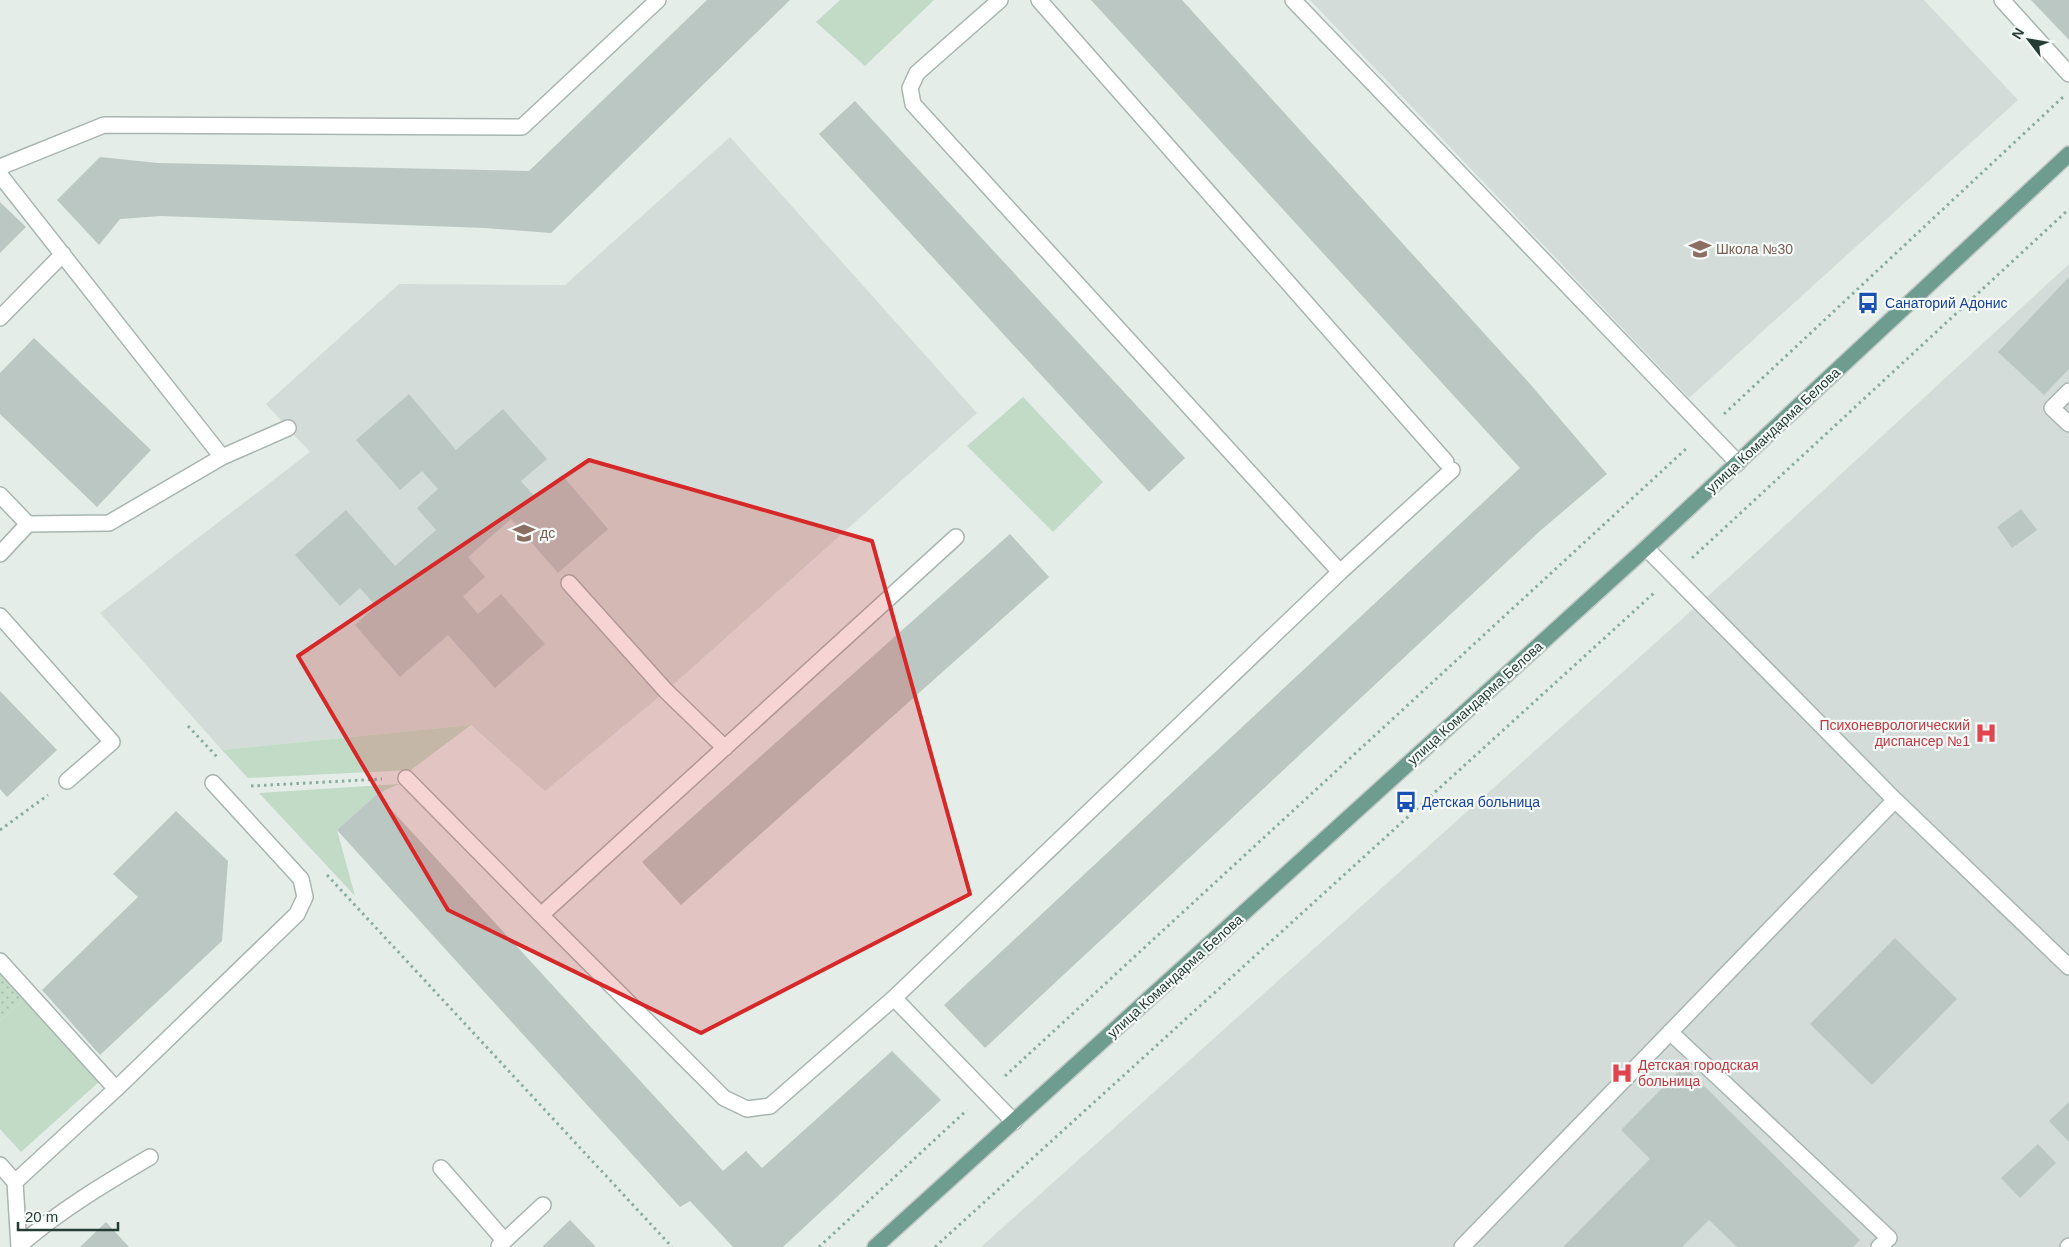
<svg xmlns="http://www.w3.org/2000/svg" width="2069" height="1247" viewBox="0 0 2069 1247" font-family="Arial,sans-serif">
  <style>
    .built { fill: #d3dcd8 }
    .grass { fill: #c1dbc7 }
    .park { fill: url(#park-dots) }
    .building { fill: #bbc7c2 }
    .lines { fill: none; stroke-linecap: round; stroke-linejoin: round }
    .minor-casing { stroke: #a8b5b0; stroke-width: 18 }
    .major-casing { stroke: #c2c9c7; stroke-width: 18 }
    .path { stroke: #89ada0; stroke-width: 3; stroke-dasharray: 2.5 4; stroke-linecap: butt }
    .minor { stroke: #fff; stroke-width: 15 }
    .major { stroke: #6e9d8f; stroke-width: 15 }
    .marked { fill: #d62828; fill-opacity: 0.2; stroke: #d62828; stroke-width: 4; stroke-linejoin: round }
    .labels { text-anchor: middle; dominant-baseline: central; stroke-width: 4.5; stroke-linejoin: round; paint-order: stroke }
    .education-label { font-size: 14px; fill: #785e54; stroke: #f5f9f7; text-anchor: start }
    .transit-label { font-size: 14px; fill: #164399; stroke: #f5f9f7; text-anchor: start }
    .street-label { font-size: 14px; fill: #263d36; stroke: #f5f9f7 }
    .health-label { font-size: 14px; fill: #be3a42; stroke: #f5f9f7; text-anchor: end }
  </style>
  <defs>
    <pattern id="park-dots" width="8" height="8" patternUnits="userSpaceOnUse" patternTransform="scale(1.25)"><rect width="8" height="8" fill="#c1dbc7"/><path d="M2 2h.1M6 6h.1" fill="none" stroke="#a6bdac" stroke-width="1.8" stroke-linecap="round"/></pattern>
  </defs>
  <rect width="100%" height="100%" fill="#e5ede9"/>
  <path class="built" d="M 1310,0 L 1924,0 L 2018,100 L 1689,398 Z
    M 730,137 L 977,413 L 666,691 L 545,791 L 471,725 L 222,750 L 100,613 L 310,452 L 266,404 L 399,284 L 565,285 Z
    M 2069,264 L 2069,1247 L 981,1247 L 1739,568 Z"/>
  <path class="grass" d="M 840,0 L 934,0 L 865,66 L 816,22 Z
    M 1023,397 L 1103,482 L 1053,532 L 967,446 Z
    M 471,725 L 411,770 L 248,778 L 222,750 Z
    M 399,784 L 377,794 L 337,830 L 355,896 L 259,793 Z
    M 25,998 L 100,1081 L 21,1152 L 0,1129 L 0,1021 Z"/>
  <path class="park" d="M 0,971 L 25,998 L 0,1021 Z"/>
  <path class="building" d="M 707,0 L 790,0 L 551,233 L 485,228 L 161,216 L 120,219 L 99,245 L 57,200 L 100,157 L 158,163 L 529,171 Z
    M 1091,0 L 1182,0 L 1531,385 L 1607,474 L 1540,531 L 985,1048 L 944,1005 L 1520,468 Z
    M 2031,0 L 2069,0 L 2069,40 Z
    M 855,101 L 1185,458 L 1149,492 L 819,134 Z
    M 0,202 L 26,227 L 0,253 Z
    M 2069,277 L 2069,369 L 2044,395 L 1998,352 Z
    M 34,338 L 151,450 L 97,507 L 0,414 L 0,373 Z
    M 409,394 L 456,450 L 503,409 L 547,459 L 521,481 L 536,498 L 562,475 L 608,529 L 558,573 L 511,519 L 468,557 L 485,577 L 463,596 L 478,614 L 501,594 L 545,644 L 495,688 L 448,635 L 400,677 L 355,625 L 376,606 L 360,588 L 340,606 L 295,555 L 346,510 L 395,566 L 436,530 L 417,508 L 438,489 L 422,471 L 400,490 L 356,440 Z
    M 2021,509 L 2037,530 L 2012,548 L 1997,527 Z
    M 1010,534 L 1049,577 L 681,905 L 642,862 Z
    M 0,691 L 57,750 L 7,797 L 0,789 Z
    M 377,794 L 723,1171 L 746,1151 L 762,1168 L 892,1051 L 941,1100 L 783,1247 L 733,1247 L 690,1201 L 680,1207 L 337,830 Z
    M 176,811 L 228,861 L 222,941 L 100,1055 L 42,990 L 138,897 L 113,874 Z
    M 1895,938 L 1957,999 L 1872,1085 L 1810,1024 Z
    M 1684,1066 L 1860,1240 L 1853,1247 L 1737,1247 L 1709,1220 L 1682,1247 L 1563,1247 L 1650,1159 L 1621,1130 Z
    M 2069,1102 L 2069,1142 L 2049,1121 Z
    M 2038,1144 L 2056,1163 L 2020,1198 L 2001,1178 Z
    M 570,1220 L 596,1247 L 542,1247 Z
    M 106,1222 L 129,1247 L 80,1247 Z"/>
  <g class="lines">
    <g class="minor-casing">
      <path id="minor" d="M 1039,0 L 1446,462
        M 1293,0 L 1738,463
        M 2002,0 L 2069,74
        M 0,167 L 104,125 L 522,127 L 658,0
        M 0,175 L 222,457
        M 0,318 L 63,254
        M 2069,391 L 2052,408 L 2069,424
        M 0,495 L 28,524 L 0,554
        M 28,524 L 109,523 L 222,457 L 288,428
        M 956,537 L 541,915 L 724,1098 L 747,1109 L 770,1106 L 894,998 L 1340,572 L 913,104 L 910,88 L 917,73 L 1000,0
        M 1340,572 L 1452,470
        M 569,583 L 666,691 L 725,748
        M 0,616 L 112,742 L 67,781
        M 406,778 L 541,915
        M 1895,800 L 2069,967
        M 0,961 L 116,1089 L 15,1182
        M 894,998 L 1014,1122
        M 1670,1032 L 1889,1238 L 1879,1247
        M 116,1089 L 297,914 L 305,897 L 301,879 L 213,783
        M 0,1165 L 15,1182 L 19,1247
        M 441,1168 L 504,1240
        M 19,1246 C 59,1211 104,1184 150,1157
        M 499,1246 L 543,1205
        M 1462,1247 L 1895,800 L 1646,548
        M 2068,1247 L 2069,1246"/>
    </g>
    <g class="major-casing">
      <path id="major" d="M 875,1247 L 1646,548 L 2069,154"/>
    </g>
    <path class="path" d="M 1724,414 L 2063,97
      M 1692,558 L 2069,209
      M 188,726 L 217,757
      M 251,786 L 382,779
      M 0,830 L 48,795
      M 327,875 L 672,1247
      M 1005,1076 L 1688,447
      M 819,1247 L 967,1110
      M 935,1247 L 1654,593"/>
    <use href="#minor" class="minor"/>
    <use href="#major" class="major"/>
  </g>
  <path class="marked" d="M 589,460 L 872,541 L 970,894 L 701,1033 L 448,910 L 298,656 Z"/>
  <defs>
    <g id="school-bare" transform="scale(1.725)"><path d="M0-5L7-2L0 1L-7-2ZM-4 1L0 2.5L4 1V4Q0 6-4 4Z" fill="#8d6e63" stroke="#f5f9f7" stroke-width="2.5" paint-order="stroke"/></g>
    <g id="bus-bare" transform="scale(1.725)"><path d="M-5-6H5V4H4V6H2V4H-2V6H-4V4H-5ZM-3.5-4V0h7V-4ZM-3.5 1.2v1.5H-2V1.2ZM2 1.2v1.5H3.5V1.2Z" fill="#1a4fb4" stroke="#f5f9f7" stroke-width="2.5" paint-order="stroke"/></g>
    <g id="hospital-bare" transform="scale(1.725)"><path d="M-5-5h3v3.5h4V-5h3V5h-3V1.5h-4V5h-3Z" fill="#e0444e" stroke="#f5f9f7" stroke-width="2.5" paint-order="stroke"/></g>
  </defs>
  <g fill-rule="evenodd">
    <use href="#school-bare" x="1700" y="249"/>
    <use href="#bus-bare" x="1868" y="303"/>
    <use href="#school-bare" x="524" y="533"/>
    <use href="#hospital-bare" x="1986" y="733"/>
    <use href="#bus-bare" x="1406" y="802"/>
    <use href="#hospital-bare" x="1622" y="1073"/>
  </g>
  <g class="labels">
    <g class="education-label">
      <text x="1716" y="249">Школа №30</text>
      <text x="540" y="533">дс</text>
    </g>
    <g class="transit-label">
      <text x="1885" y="303">Санаторий Адонис</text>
      <text x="1422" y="802">Детская больница</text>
    </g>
    <g class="street-label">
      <text transform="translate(1773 430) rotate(-43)">улица Командарма Белова</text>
      <text transform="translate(1475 703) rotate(-42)">улица Командарма Белова</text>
      <text transform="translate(1175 976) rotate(-42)">улица Командарма Белова</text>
    </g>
    <g class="health-label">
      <text x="1970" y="725">Психоневрологический<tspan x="1970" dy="16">диспансер №1</tspan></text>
      <text x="1638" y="1065" text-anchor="start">Детская городская<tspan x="1638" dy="16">больница</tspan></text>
    </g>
  </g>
  <g transform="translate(2029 40) rotate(301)" stroke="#f5f9f7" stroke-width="4" paint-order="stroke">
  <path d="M0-4L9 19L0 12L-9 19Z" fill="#263d36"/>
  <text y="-8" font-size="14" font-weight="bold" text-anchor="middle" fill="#263d36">N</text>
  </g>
  <path d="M18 1222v8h100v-8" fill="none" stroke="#263d36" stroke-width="2.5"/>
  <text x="25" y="1222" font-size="15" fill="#263d36" stroke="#f5f9f7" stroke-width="4" paint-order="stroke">20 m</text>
</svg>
